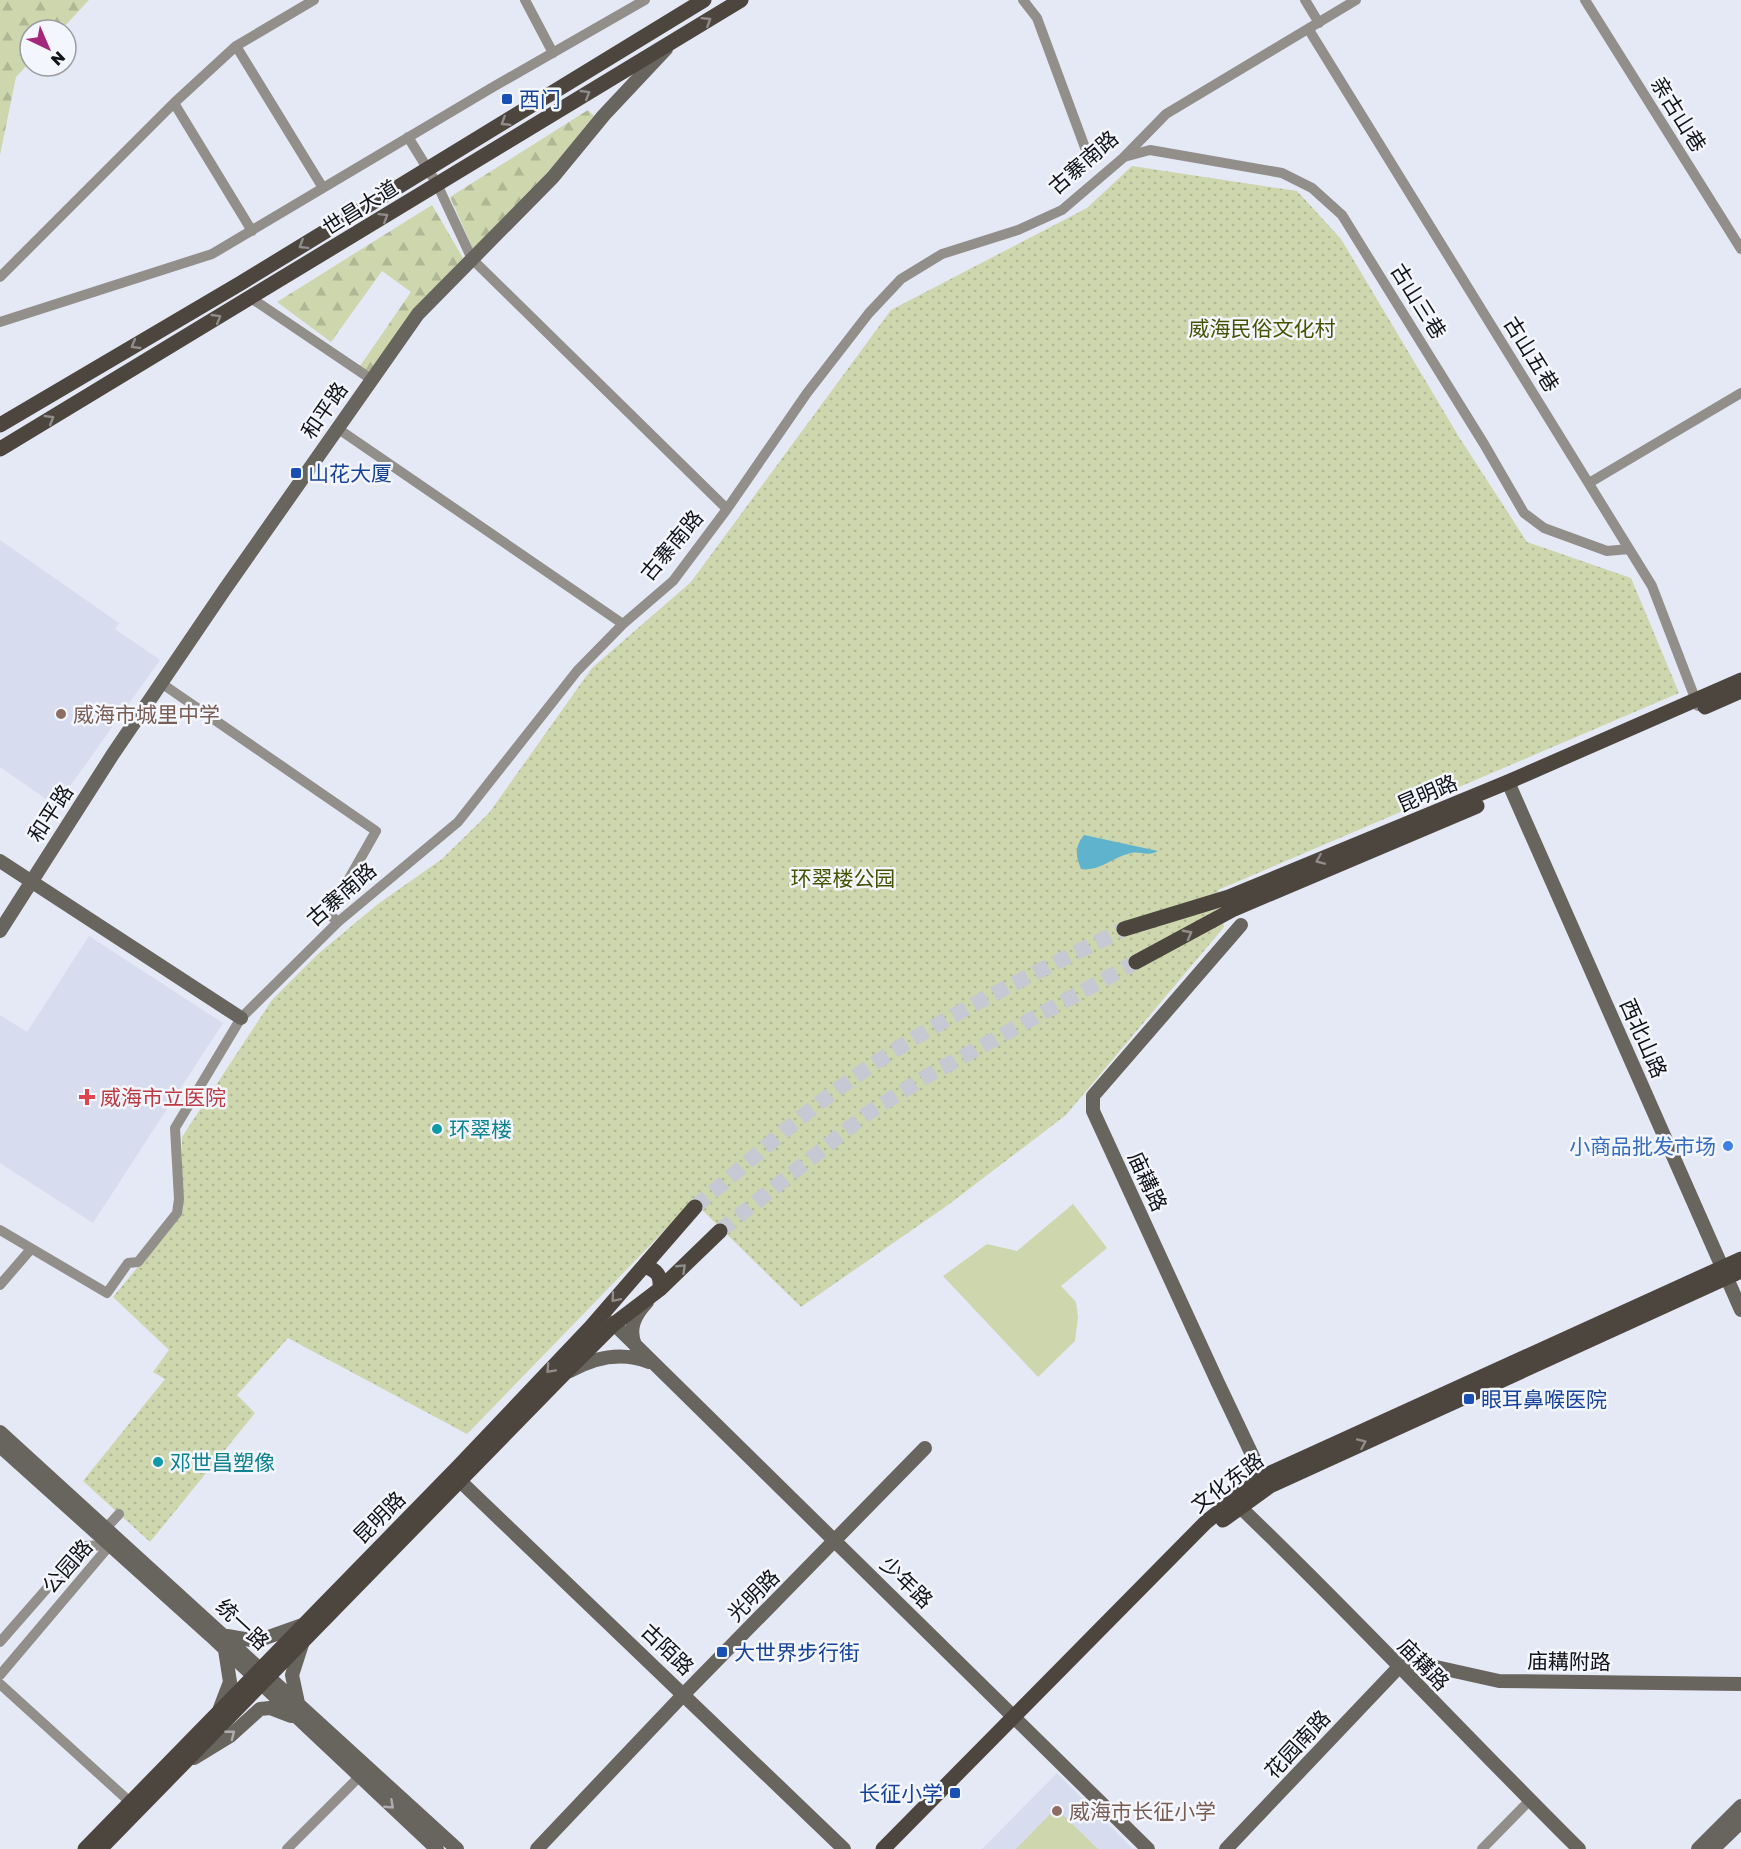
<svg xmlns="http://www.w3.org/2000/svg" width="1741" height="1849" viewBox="0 0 1741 1849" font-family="'Golos Text','Noto Sans SC',sans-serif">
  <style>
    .built { fill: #d7ddef }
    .grass { fill: #cdd6ad }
    .forest { fill: url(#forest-firs) }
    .park { fill: url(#park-dots) }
    .water { fill: #5fb3cd }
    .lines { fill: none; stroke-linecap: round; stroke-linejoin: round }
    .primary-tunnel { stroke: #c6c9d4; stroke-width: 15; stroke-dasharray: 15 8; stroke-linecap: butt }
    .street { stroke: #928f8b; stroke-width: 10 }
    .secondary { stroke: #68645e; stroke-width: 14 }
    .primary { stroke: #4c463f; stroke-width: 15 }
    .oneway { stroke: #8f8c8b }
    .oneway2 { stroke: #aeadae }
    .transit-dot { fill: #1a4fb4; stroke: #f4f6fd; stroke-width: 2 }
    .education-dot { fill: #8d6e63; stroke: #f4f6fd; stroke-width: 2 }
    .health-dot { fill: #e0444e; stroke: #f4f6fd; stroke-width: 2 }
    .culture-dot { fill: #0f9aa8; stroke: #f4f6fd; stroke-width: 2 }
    .shop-dot { fill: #3f7fe0; stroke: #f4f6fd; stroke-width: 2 }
    .labels { text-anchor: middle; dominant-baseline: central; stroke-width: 5; stroke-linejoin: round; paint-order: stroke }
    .transit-label { font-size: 21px; fill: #164399; stroke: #f4f6fd; text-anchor: start }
    .street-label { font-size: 21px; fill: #131418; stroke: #f4f6fd }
    .park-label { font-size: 21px; fill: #485302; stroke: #f4f6fd }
    .education-label { font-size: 21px; fill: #785e54; stroke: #f4f6fd; text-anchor: start }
    .health-label { font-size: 21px; fill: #be3a42; stroke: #f4f6fd; text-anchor: start }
    .culture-label { font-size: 21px; fill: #0d838f; stroke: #f4f6fd; text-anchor: start }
    .shop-label { font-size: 21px; fill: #366cbe; stroke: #f4f6fd; text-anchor: end }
  </style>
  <defs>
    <pattern id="forest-firs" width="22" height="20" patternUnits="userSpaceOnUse" patternTransform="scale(1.5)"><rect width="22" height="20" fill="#cdd6ad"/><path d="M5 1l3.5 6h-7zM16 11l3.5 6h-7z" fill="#afb794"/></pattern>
    <pattern id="park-dots" width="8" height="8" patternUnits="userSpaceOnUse" patternTransform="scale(1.5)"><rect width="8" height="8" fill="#cdd6ad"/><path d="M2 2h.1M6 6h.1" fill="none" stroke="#afb794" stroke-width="1.8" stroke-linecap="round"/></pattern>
  </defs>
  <rect width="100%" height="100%" fill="#e5e9f5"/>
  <path class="built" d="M 0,540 L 119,623 L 115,629 L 160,660 L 56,806 L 0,767 Z
    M 89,936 L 223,1023 L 93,1223 L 0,1163 L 0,1015 L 27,1032 Z
    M 1057,1773 L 1133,1849 L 982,1849 Z"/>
  <path class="grass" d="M 1073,1204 L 1107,1248 L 1061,1286 L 1076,1302 L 1078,1317 L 1075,1341 L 1038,1377 L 943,1276 L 987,1244 L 1017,1251 Z
    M 1056,1808 L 1098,1849 L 1016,1849 Z"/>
  <path class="forest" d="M 0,0 L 89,0 L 61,30 L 30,30 L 30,62 L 16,77 L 0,155 Z
    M 588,110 L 594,116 L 548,172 L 473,249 L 450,197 Z
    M 432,205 L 463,258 L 424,299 L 369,373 L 360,366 L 411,292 L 382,271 L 331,342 L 277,302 Z"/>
  <path class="park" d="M 1132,166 L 1297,191 L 1341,239 L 1459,437 L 1527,542 L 1631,578 L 1679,693 L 1218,890 L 1224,927 L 1066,1115 L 948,1205 L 801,1307 L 693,1201 L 467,1434 L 288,1338 L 237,1395 L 255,1413 L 150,1542 L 83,1481 L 165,1379 L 153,1372 L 169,1350 L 113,1297 L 180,1216 L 182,1137 L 272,1000 L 318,954 L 378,904 L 442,859 L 489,813 L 592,668 L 691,582 L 891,310 L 1087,208 Z"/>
  <path class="water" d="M 1084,835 L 1158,851 C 1147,857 1142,851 1131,853 C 1113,857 1099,872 1081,869 C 1076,855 1074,848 1084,835 Z"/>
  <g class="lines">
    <path class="primary-tunnel" d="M 695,1207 C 745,1165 793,1121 846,1083 C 932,1021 1029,976 1124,929
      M 720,1231 L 865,1115 L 927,1076 L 1136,962"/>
    <path class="street" d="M 525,0 L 553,53
      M 1023,0 L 1037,18 L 1087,153
      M 1305,0 L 1319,23
      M 1585,0 L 1741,249
      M 1309,30 L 1652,586 L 1698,706
      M 236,46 L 323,188
      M 174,103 L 252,231
      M 408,137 L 437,184 L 472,259 L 727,509
      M 1124,157 L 1150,150 L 1282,173 L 1312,188 L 1342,215 L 1484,444 L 1524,513 L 1544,528 L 1607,551 L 1629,549
      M 0,277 L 174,103 L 236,46 L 314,0
      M 251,298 L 371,379
      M 0,322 L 212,254 L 493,87 L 645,0
      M 337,428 L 623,624
      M 1589,483 L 1741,393
      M 161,683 L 376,831 L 329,914 L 338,922
      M 0,1230 L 107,1293 L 128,1263 L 138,1262 L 177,1213 L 179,1199 L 175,1128 L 241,1018 L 338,922 L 458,822 L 577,671 L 623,624 L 673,581 L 727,509 L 807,393 L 869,313 L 901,279 L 942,254 L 1018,230 L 1062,210 L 1123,158 L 1166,114 L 1356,0
      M 0,1285 L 31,1249
      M 108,1526 L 119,1514
      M 0,1642 L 84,1546 L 110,1545
      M 0,1675 L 110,1545
      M 0,1684 L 130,1802
      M 287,1849 L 359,1777
      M 1482,1849 L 1530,1800"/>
    <path class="secondary" d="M 1508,782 L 1741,1310
      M 0,861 L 241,1018
      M 1241,925 L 1093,1096 L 1093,1111 L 1218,1383 L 1256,1463 L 1269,1484
      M 0,931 L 113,754 L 225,589 L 418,314 L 553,177 L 604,115 L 666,49
      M 606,1321 L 614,1324 L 1148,1849
      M 635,1345 C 628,1328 635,1315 647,1302
      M 570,1371 C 595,1357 621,1351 649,1362
      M 0,1432 L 457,1849
      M 0,1446 L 211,1636 L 437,1849
      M 460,1481 L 844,1849
      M 1240,1507 C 1356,1618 1465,1736 1579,1849
      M 227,1636 L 257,1641 L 302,1625
      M 298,1703 L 292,1675 L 302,1644
      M 220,1708 L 230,1682 L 225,1650
      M 194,1758 L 230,1736 L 260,1709 L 270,1708 L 291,1716
      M 537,1849 L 684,1694 L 925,1448
      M 1226,1849 L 1398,1668 L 1418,1663 L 1499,1681 L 1741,1684
      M 1698,1849 L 1741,1806
      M 1713,1849 L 1741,1822"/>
    <path class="primary" d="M 0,425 L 241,283 L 704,0
      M 0,449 L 741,0
      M 1705,707 L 1741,691
      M 1124,929 L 1229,897 L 1508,782 L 1741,680
      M 1136,962 L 1234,909 L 1477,806
      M 644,1266 C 657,1270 661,1275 660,1289
      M 1223,1520 L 1270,1486 L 1741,1271
      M 85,1849 L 459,1466 L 591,1327 L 695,1207
      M 100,1849 L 561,1377 L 614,1324 L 660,1289 L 720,1231
      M 883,1849 L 1206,1522 L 1264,1476 L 1741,1259"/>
  </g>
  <defs><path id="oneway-chevron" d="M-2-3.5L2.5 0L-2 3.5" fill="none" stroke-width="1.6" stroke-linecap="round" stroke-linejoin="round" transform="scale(1.5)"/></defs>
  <g class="oneway">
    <use href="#oneway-chevron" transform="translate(707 21) rotate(-32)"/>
    <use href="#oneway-chevron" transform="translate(586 94) rotate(-31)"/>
    <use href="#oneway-chevron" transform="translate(505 122) rotate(148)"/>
    <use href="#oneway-chevron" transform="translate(384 217) rotate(-32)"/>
    <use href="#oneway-chevron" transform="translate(303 245) rotate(148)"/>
    <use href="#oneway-chevron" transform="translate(217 318) rotate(-31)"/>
    <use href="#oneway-chevron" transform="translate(135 345) rotate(150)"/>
    <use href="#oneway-chevron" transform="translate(50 419) rotate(-31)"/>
    <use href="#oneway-chevron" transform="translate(1320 860) rotate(157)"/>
    <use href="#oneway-chevron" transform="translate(1188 934) rotate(-28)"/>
    <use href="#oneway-chevron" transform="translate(682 1268) rotate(-44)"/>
    <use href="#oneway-chevron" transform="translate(615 1298) rotate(131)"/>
    <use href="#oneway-chevron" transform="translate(550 1369) rotate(133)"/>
    <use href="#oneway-chevron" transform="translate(1362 1443) rotate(-24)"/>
  </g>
  <g class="oneway2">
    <use href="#oneway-chevron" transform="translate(231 1734) rotate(-38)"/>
    <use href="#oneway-chevron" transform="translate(390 1805) rotate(43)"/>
  </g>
  <g class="transit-dot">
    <rect x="501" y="93" width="12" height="12" rx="3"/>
    <rect x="290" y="467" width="12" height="12" rx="3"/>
    <rect x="1463" y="1393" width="12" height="12" rx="3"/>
    <rect x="716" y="1646" width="12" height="12" rx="3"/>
    <rect x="949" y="1787" width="12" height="12" rx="3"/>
  </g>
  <g class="education-dot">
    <circle cx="61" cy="714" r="6"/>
    <circle cx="1057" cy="1811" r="6"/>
  </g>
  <path class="health-dot" d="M84 1088h6v6h6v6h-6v6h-6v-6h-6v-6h6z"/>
  <g class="culture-dot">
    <circle cx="437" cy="1129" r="6"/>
    <circle cx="158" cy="1462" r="6"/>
  </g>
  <circle class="shop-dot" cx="1728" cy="1146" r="6"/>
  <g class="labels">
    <g class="transit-label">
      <text x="519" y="99">西门</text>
      <text x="308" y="473">山花大厦</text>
      <text x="1481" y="1399">眼耳鼻喉医院</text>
      <text x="734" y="1652">大世界步行街</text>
      <text x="943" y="1793" text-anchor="end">长征小学</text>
    </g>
    <g class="street-label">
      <text transform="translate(1679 114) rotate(58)">亲古山巷</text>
      <text transform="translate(1083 162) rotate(-41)">古寨南路</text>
      <text transform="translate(360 207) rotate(-32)">世昌大道</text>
      <text transform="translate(1419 301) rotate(58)">古山三巷</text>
      <text transform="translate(1532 354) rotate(58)">古山五巷</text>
      <text transform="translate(324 410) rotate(-55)">和平路</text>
      <text transform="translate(671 545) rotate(-50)">古寨南路</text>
      <text transform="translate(1427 793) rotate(-23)">昆明路</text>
      <text transform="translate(50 813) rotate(-57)">和平路</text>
      <text transform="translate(341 894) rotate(-41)">古寨南路</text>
      <text transform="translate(1644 1038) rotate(66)">西北山路</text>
      <text transform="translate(1148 1181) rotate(65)">庙耩路</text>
      <text transform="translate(1227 1482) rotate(-37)">文化东路</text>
      <text transform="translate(379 1517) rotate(-45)">昆明路</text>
      <text transform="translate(67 1566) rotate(-49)">公园路</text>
      <text transform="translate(907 1582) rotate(44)">少年路</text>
      <text transform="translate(753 1595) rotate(-45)">光明路</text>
      <text transform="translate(243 1624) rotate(43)">统一路</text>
      <text transform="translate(668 1649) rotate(44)">古陌路</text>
      <text transform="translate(1569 1661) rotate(1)">庙耩附路</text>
      <text transform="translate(1424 1664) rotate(46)">庙耩路</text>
      <text transform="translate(1297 1744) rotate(-47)">花园南路</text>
    </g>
    <g class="park-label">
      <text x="1262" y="328">威海民俗文化村</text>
      <text x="843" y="878">环翠楼公园</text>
    </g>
    <g class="education-label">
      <text x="73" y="714">威海市城里中学</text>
      <text x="1069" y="1811">威海市长征小学</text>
    </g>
    <g class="health-label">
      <text x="100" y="1097">威海市立医院</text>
    </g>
    <g class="culture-label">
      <text x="449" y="1129">环翠楼</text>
      <text x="170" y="1462">邓世昌塑像</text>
    </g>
    <g class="shop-label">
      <text x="1716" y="1146">小商品批发市场</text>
    </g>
  </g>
  <g transform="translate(48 48) rotate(136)"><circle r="28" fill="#f4f6fd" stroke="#9a9ca1" stroke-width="1.5"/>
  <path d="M0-4.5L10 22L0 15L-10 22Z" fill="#a3277b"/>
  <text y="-9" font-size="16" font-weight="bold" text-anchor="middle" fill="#131418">N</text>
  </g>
</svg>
